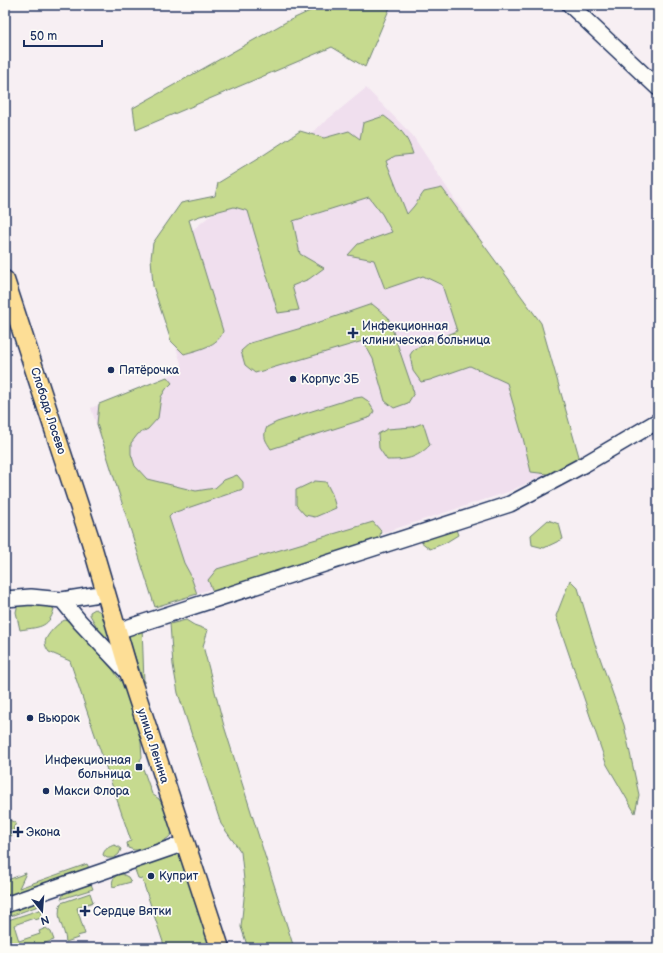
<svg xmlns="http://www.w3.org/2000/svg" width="663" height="953" viewBox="0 0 663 953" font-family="'Balsamiq Sans',sans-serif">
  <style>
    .built { fill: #f0dfee }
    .green { fill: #c6da8f; stroke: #708476 }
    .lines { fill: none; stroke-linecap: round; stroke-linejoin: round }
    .minor-casing { stroke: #1b2f5e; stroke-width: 18 }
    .major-casing { stroke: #1b2f5e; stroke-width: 21 }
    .minor { stroke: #fdfcf7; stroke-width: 15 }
    .major { stroke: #fdde96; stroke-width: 18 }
    .poi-dot { fill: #1b2f5e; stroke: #fdfcf7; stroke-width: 1.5 }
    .labels { text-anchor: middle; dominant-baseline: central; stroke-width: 3.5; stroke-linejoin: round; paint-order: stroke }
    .poi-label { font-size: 12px; fill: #1b2f5e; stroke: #fdfcf7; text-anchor: start }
    .street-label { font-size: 12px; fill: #1b2f5e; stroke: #fdfcf7 }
  </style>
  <rect width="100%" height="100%" fill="#f7eff3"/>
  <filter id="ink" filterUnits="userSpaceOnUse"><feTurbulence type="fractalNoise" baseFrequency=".025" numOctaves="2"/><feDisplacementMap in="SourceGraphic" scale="8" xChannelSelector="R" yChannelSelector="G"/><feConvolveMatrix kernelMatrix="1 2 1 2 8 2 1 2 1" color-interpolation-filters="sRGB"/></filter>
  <g filter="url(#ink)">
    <path class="built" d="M 366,88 L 413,136 L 529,313 L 571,463 L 508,492 L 155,607 L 91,408 L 183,370 L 151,264 Z"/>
    <path class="green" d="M 323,5 L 391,5 L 365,67 L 332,47 L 136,130 L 133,108 L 286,22 Z
      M 384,116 C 400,128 407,135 413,154 L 395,156 L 386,161 L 407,214 L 414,206 L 424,192 L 442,188 L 541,323 L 580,460 L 556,475 L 531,472 L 523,438 L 507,383 L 470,366 L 430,380 L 421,382 L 413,371 L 410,355 L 414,349 L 457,331 L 442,285 L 423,276 L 385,289 L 374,260 L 348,255 L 358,244 L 392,232 L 382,214 L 369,197 L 293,221 L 300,254 L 324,268 L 309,279 L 292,286 L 299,310 L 278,313 L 248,211 L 234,207 L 200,216 L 189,220 L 223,331 C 219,346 197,350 184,354 L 171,341 L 153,286 L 151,258 L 153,243 L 181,203 L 215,196 L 218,183 L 259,158 L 300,131 L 324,138 L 349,131 L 360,139 L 363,123 Z
      M 372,304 L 388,317 L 414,393 L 408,403 L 394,408 L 385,401 L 373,359 L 363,341 L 255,373 L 245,365 L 241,351 L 250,343 L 305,327 Z
      M 167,377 L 172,383 L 166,389 L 161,397 L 158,418 L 148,429 L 138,434 L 131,443 L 131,454 L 135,466 L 147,479 L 196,491 L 215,488 L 224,480 L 237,475 L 243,482 L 243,489 L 173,513 L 169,517 L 184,563 L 190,574 L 197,594 L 155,607 L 97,424 L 99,404 Z
      M 362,397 L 368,401 L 374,411 L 371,417 L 271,449 C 266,441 262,437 267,427 L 277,422 L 350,399 Z
      M 423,423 L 430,445 C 416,459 406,460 387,460 L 379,448 L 378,434 L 387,429 L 412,427 Z
      M 315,481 L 326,482 L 332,494 L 336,508 L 315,517 L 305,515 L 296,505 L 296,490 Z
      M 548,520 L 559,524 L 563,539 L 544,548 L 532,545 L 531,535 Z
      M 373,522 L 381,531 L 379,540 L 214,594 L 208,580 L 217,569 Z
      M 455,527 L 458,535 L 445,543 L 430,549 L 420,541 L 434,532 Z
      M 570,580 L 578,588 L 595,644 L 624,725 L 639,795 L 635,813 L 606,763 L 556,616 Z
      M 43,601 L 54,609 C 49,629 37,627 20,630 L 16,612 L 18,604 Z
      M 95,609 C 105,612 110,626 109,635 L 106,637 L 98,629 L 90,615 L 90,612 Z
      M 65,620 L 71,622 L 113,670 L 122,683 L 128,694 L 140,729 L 142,757 L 140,760 L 152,794 L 159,799 L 168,814 L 173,831 C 169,843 148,846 137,850 L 134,850 L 128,848 L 127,843 L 131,841 L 70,661 L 49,652 C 47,649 45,646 45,642 C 46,635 59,622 65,620 Z
      M 186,620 L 194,625 L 208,630 L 203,646 L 224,726 L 294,948 L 248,948 L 241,927 L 245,889 L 241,852 L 221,824 L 178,693 L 173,665 L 170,624 Z
      M 142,625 L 144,683 L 126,631 Z
      M 5,818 L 16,823 L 13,829 L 15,830 L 12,836 L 9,835 L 8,837 L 5,836 Z
      M 114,845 L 117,846 L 121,849 L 119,854 L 114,858 L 107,858 L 103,855 C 104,849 109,847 114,845 Z
      M 173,854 L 178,854 L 182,858 L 213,948 L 165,948 L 142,879 L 138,878 L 135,870 L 138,866 Z
      M 87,864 L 89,868 L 5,898 L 5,881 L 26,873 L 19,888 Z
      M 122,874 L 128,877 L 131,882 L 113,887 C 111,880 114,875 122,874 Z
      M 91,884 L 93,889 L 61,899 L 64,893 Z
      M 90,893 L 93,902 L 77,908 L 85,934 L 77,936 L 78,938 L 66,942 C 65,927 55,920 61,903 Z
      M 34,903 L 38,903 L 41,905 L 5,918 L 5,913 Z
      M 42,909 L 41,918 L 35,920 L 34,918 L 14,925 L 19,941 L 40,934 L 39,931 L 46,928 L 51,932 L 54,940 L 30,948 L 5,948 L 5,921 Z"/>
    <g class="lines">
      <g class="minor-casing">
        <path id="minor" d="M 570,5 L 658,88
          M 5,599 L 31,597 L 62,600 L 106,593
          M 62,600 L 80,622 L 130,675
          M 117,631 L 510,504 L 585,464 L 658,421
          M 5,905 L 185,843"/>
      </g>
      <g class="major-casing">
        <path id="major" d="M 5,280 L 91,542 L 130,675 L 220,948"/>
      </g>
      <use href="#minor" class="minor"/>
      <use href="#major" class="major"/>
    </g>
  </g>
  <g class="poi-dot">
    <path d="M351 327h4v4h4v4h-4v4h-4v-4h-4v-4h4z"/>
    <circle cx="111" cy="370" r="4"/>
    <circle cx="293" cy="379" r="4"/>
    <circle cx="30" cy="718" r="4"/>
    <rect x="135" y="763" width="8" height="8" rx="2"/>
    <circle cx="46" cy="791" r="4"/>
    <path d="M16 826h4v4h4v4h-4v4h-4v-4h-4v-4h4z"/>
    <circle cx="151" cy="876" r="4"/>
    <path d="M83 905h4v4h4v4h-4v4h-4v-4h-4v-4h4z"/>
  </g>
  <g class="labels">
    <g class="poi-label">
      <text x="362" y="326">Инфекционная<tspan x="362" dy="14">клиническая больница</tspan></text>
      <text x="119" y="370">Пятёрочка</text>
      <text x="301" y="379">Корпус 3Б</text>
      <text x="38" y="718">Вьюрок</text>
      <text x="131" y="760" text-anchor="end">Инфекционная<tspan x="131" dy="14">больница</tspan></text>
      <text x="54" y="791">Макси Флора</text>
      <text x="26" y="832">Экона</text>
      <text x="159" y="876">Куприт</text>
      <text x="93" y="911">Сердце Вятки</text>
    </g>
    <g class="street-label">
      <text transform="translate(48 411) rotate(72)">Слобода Лосево</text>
      <text transform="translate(153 746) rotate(72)">улица Ленина</text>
    </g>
  </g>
  <rect width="663" height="953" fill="none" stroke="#fdfcf7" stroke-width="20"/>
  <rect x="10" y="10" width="643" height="933" fill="none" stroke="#1b2f5e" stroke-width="1.5" filter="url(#ink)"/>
  <g transform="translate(42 911) rotate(163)" stroke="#fdfcf7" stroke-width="3" paint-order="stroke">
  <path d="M0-3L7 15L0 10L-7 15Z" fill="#1b2f5e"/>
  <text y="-6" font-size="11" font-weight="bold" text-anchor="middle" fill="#1b2f5e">N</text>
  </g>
  <path d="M24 40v6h78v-6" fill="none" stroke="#1b2f5e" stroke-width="2"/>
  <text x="30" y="40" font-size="12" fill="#1b2f5e" stroke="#fdfcf7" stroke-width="3" paint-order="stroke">50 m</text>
</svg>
